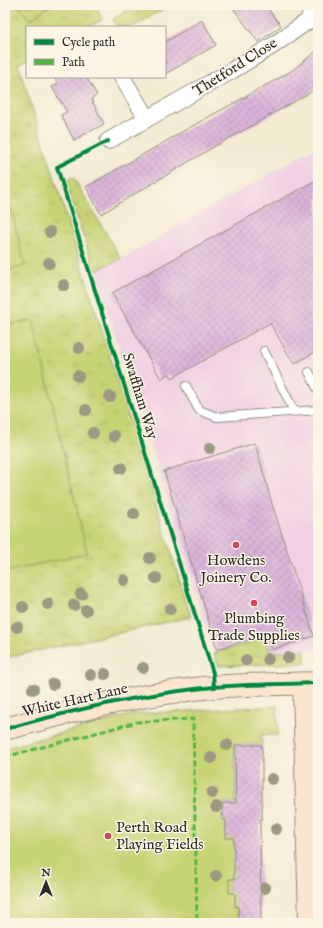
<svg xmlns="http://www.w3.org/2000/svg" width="323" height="928" viewBox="0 0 323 928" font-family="'IM FELL English',serif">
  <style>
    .built { fill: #f1d0e3 }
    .grass { fill: url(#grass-tufts); stroke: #798050 }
    .garden { fill: #c7d476; stroke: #798050 }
    .building { fill: url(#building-cross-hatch) }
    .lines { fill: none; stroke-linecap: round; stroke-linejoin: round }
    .lane-casing { stroke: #8f8c7f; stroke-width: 10 }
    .street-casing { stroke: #8f8c7f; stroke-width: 18 }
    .secondary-casing { stroke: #8f8c7f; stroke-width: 24 }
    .lane { stroke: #fff; stroke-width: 8 }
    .street { stroke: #fff; stroke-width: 16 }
    .secondary { stroke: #fce5cf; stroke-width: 22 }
    .quiet { stroke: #56b246; stroke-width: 3; stroke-dasharray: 6 3; stroke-linecap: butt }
    .cycleway-casing { stroke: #fcf5e5; stroke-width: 6 }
    .cycleway { stroke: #00873e; stroke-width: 4 }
    .tree { fill: #9a9981 }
    .poi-dot { fill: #d1495b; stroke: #fcf5e5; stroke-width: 1.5 }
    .labels { text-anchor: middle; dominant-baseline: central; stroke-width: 3; stroke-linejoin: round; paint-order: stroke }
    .street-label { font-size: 15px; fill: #2b2b2b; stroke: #fcf5e5 }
    .poi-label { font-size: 15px; fill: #2b2b2b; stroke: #fcf5e5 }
  </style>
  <defs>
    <pattern id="grass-tufts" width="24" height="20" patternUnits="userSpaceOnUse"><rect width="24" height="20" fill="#c7d476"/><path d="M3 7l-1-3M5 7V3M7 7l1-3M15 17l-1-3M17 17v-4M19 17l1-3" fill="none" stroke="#abb666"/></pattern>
    <pattern id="building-cross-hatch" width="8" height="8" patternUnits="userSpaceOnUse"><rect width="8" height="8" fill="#dbb5da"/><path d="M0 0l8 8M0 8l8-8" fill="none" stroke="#bc9cbb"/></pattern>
  </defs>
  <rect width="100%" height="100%" fill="#fcf5e5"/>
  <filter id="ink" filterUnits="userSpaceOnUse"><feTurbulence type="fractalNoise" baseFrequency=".025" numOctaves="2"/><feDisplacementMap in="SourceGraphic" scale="8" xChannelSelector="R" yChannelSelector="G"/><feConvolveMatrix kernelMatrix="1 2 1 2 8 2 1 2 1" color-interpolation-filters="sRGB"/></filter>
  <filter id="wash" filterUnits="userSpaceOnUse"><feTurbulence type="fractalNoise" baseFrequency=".012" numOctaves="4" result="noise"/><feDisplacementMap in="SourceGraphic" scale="16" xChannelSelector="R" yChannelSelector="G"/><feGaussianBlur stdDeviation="0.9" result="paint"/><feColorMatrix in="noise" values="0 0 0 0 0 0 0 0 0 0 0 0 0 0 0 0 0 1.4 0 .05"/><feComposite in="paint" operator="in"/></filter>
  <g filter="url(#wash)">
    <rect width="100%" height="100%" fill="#f3ecd3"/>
    <path class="built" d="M 318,146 L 318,649 L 270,652 L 265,638 L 214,653 L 152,449 L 95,271 L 121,259 Z"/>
    <path class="grass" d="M 7,5 L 18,5 L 30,20 L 50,5 L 96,5 L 102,20 L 88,27 L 27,27 L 27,59 L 18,64 L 47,154 L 191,617 L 5,658 L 5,6 Z
      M 137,5 L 171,5 L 132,27 L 117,27 L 113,19 Z
      M 73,177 L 121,259 L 95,271 L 65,181 Z
      M 265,638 L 270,652 L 305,650 L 305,663 L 218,666 L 214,653 Z"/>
    <path class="garden" d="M 18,5 L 50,5 L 30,20 Z
      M 5,185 L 25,266 L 5,271 Z
      M 33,320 L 87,553 L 5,572 L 5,326 Z
      M 277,706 L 278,735 L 261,735 L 262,745 L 235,745 L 236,803 L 222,803 L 223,820 L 234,820 L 226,824 L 226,837 L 234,838 L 235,879 L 229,879 L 229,892 L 235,893 L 235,908 L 239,908 L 239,923 L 5,923 L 5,748 L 134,714 Z"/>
    <g id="blocks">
      <path class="building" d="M 231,5 L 265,5 L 281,26 L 258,42 Z
        M 202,20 L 216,45 L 165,74 L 165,42 Z
        M 318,50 L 318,86 L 308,94 L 210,149 L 101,214 L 86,187 L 196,124 L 290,72 Z
        M 54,77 L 86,77 L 97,95 L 91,99 L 104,124 L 74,140 L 61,115 L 67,112 L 52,87 L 58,84 Z
        M 318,179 L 318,350 L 294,364 L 270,323 L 172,378 L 169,373 L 161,379 L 112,293 Z
        M 255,443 L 272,504 L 314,636 L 271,650 L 266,634 L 217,649 L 164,471 Z
        M 235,745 L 262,745 L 262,819 L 260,819 L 261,923 L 239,923 L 238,906 L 235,907 L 235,893 L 229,893 L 229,879 L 234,879 L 234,838 L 226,838 L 226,820 L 223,820 L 222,803 L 236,803 Z"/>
    </g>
  </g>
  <g filter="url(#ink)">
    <use href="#blocks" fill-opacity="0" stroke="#8f8c7f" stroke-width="1"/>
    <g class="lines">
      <g class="lane-casing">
        <path id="lane" d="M 264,351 L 294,411
          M 309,372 L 318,390
          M 186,386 L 199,410 L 217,417 L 318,410"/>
      </g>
      <g class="street-casing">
        <path id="street" d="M 122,77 L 147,119
          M 108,141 L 233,70 L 272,46 L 308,21 L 311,14 L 309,5"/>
      </g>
      <g class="secondary-casing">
        <path id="secondary" d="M 304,684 L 310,923
          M 5,729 C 73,710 144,693 214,687 C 249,684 284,684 318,683"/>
      </g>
      <use href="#lane" class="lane"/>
      <use href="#street" class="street"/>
      <use href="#secondary" class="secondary"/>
      <path class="quiet" d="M 5,757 L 137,722 L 193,719 L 197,923"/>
      <g class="cycleway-casing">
        <path id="cycleway" d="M 108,141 L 57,167 L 213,673 L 214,687
          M 5,729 C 73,710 144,693 214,687 C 249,684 284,684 318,683"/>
      </g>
      <use href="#cycleway" class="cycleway"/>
    </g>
    <g class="tree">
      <circle cx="50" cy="232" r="6"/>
      <circle cx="49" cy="263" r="6"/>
      <circle cx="64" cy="285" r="6"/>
      <circle cx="79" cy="348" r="6"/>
      <circle cx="78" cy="376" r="6"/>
      <circle cx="110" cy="397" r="6"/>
      <circle cx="86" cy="410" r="6"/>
      <circle cx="93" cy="433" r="6"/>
      <circle cx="114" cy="436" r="6"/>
      <circle cx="210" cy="448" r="6"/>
      <circle cx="121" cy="468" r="6"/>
      <circle cx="134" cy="514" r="6"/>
      <circle cx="150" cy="558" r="6"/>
      <circle cx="156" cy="578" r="6"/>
      <circle cx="124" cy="580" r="6"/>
      <circle cx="81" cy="594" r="6"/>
      <circle cx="48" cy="604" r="6"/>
      <circle cx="74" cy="605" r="6"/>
      <circle cx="23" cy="607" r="6"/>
      <circle cx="170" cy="609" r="6"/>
      <circle cx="86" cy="610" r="6"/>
      <circle cx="17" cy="627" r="6"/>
      <circle cx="288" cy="658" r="6"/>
      <circle cx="268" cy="659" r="6"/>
      <circle cx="246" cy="660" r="6"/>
      <circle cx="143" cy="668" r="6"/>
      <circle cx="105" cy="674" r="6"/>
      <circle cx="91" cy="675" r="6"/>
      <circle cx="53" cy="684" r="6"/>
      <circle cx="33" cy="689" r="6"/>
      <circle cx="227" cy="745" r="6"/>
      <circle cx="211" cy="758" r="6"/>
      <circle cx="272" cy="779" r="6"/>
      <circle cx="212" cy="793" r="6"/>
      <circle cx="216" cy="807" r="6"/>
      <circle cx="276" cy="829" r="6"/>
      <circle cx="216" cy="876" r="6"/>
      <circle cx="265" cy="888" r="6"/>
    </g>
  </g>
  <g class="poi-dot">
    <circle cx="236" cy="545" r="4"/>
    <circle cx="254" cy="603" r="4"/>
    <circle cx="108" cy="836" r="4"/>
  </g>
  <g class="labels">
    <g class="street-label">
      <text transform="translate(235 67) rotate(-32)">Thetford Close</text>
      <text transform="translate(140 396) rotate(73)">Swaffham Way</text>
      <text transform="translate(75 700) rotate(-13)">White Hart Lane</text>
    </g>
    <g class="poi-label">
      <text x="236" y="560">Howdens<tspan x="236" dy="17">Joinery Co.</tspan></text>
      <text x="254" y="618">Plumbing<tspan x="254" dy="17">Trade Supplies</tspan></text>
      <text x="116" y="827" text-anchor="start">Perth Road<tspan x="116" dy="17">Playing Fields</tspan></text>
    </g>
  </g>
  <rect width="323" height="928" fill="none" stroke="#fcf5e5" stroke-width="20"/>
  <rect x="26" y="26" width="140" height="52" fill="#fcf5e5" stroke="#a8a49b"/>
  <rect x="34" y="39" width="20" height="6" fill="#00873e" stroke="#a8a49b"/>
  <text x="62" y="46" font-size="12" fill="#2b2b2b">Cycle path</text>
  <rect x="34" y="59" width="20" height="6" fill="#56b246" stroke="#a8a49b"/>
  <text x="62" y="66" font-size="12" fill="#2b2b2b">Path</text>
  <g transform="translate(46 882)" stroke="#fcf5e5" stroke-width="3" paint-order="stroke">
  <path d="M0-3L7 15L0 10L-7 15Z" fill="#2b2b2b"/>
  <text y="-6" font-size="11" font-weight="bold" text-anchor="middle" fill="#2b2b2b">N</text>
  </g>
</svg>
